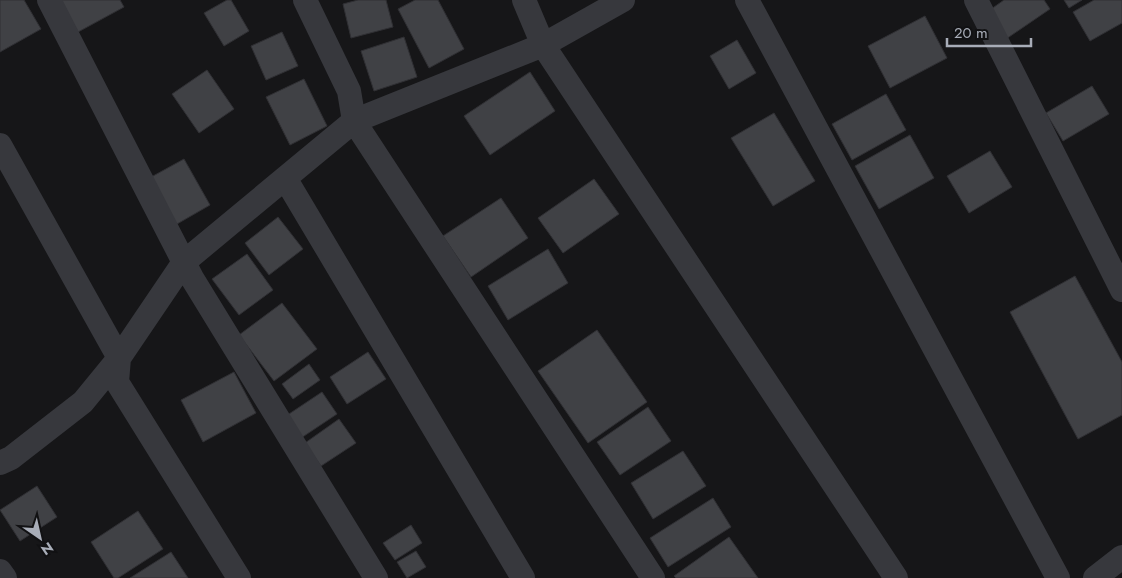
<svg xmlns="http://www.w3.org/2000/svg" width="1122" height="578" viewBox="0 0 1122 578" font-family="Jost,sans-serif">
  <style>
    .building { fill: #404145; stroke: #303034 }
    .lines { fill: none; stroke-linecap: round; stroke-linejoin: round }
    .minor { stroke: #37383d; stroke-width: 24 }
  </style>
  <rect width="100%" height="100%" fill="#161618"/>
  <path class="building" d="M 0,0 L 24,0 L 41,29 L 0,52 Z
    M 60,0 L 120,0 L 124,7 L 78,32 Z
    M 227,0 L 231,0 L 249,31 L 224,46 L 204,13 Z
    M 358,0 L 386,0 L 393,27 L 351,38 L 343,4 Z
    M 415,0 L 438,0 L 464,49 L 429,68 L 398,9 Z
    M 1004,0 L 1044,0 L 1050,9 L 1006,39 L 987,12 Z
    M 1064,0 L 1082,0 L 1069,8 Z
    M 1094,0 L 1122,0 L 1122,23 L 1090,41 L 1073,12 Z
    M 925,16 L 947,58 L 890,88 L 868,46 Z
    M 282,32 L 298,66 L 266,80 L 251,46 Z
    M 404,37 L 417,77 L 374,91 L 361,51 Z
    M 737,40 L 756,73 L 729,89 L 710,56 Z
    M 207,70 L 234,109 L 199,133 L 172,94 Z
    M 530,72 L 555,111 L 490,155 L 464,116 Z
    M 304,79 L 327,126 L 290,145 L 266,97 Z
    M 1092,86 L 1109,114 L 1063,141 L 1046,113 Z
    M 886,94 L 906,130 L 852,160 L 832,124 Z
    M 774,113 L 815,181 L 773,206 L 731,138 Z
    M 910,135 L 934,178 L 879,209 L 855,166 Z
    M 990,151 L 1012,187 L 969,213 L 947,176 Z
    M 184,159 L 210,205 L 170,228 L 144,181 Z
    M 594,179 L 619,214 L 563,253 L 538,218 Z
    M 501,198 L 528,238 L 471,277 L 443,236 Z
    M 278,217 L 303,249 L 269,275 L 245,243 Z
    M 548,249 L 568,283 L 508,320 L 488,286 Z
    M 247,254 L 273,290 L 239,315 L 212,279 Z
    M 1075,276 L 1122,362 L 1122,415 L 1078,439 L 1010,312 Z
    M 282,303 L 317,349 L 274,381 L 239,335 Z
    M 597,330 L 647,402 L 588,443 L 538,371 Z
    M 368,352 L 386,379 L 347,404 L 330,377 Z
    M 309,364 L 320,380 L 293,399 L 282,384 Z
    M 234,372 L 256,413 L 203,442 L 181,400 Z
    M 322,392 L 337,414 L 301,438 L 286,416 Z
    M 648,407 L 671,441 L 620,475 L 597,442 Z
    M 339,419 L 356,443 L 321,466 L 305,443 Z
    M 683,451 L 706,486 L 653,519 L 631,483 Z
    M 37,486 L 57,517 L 20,541 L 0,510 Z
    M 713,498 L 731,527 L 668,567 L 650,538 Z
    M 138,511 L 163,549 L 118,578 L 114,578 L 91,542 Z
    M 411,525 L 422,543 L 395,560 L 383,543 Z
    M 729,537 L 758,578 L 676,578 L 674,576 Z
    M 416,551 L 426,567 L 407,578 L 397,562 Z
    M 171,552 L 188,578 L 130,578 Z"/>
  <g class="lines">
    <path class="minor" d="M 49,0 L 192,278 L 376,578
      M 305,0 L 349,91 L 354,121 L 653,578
      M 524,0 L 543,45 L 896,578
      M 747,0 L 1058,578
      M 976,0 L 1122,290
      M 0,145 L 119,358 L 117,382 L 239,578
      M 285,178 L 523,578
      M 0,463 L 11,458 L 83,402 L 119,358 L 184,262 L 354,121 L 543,45 L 623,0
      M 0,571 L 5,578
      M 1095,578 L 1122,557"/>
  </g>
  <g transform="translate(40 538) rotate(146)" stroke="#111113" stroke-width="4" paint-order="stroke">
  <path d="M0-4L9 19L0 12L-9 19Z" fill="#a8adb8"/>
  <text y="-8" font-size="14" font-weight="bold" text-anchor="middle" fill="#a8adb8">N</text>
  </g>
  <path d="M947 38v8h84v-8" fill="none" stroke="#a8adb8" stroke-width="2.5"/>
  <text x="954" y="38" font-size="15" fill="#a8adb8" stroke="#111113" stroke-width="4" paint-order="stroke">20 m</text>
</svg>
